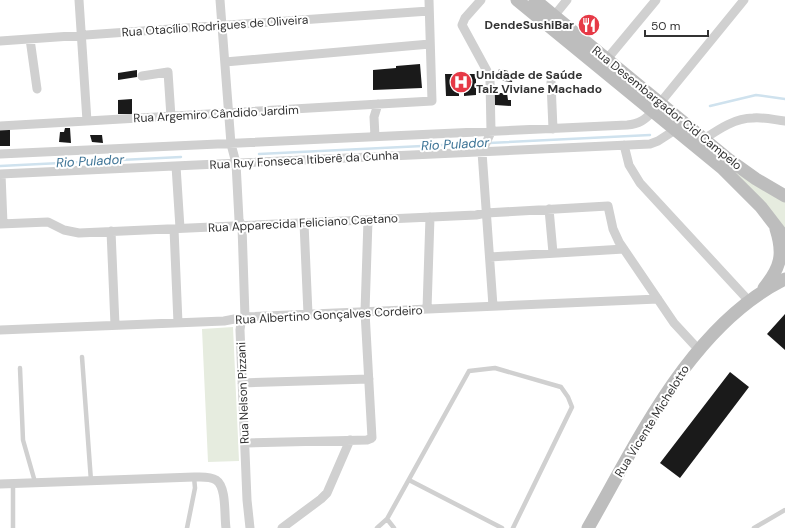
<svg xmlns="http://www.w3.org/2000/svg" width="785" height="528" viewBox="0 0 785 528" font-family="'DM Sans',sans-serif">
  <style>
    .green { fill: #e6ecdf }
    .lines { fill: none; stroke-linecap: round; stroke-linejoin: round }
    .stream { stroke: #cfe2ee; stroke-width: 2.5 }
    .building { fill: #1a1a1a }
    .service { stroke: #d0d0d0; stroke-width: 4.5 }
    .minor { stroke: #d0d0d0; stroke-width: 9 }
    .secondary { stroke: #bdbdbd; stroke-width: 13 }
    .labels { text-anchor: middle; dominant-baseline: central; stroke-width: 4; stroke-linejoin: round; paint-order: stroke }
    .poi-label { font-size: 12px; font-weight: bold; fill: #333; stroke: #fff; text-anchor: end }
    .street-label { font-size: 12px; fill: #333; stroke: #fff }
    .water-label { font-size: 13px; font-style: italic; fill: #3f7597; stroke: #fff }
  </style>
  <rect width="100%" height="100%" fill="#fff"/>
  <path class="green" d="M 733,171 L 785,201 L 785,231 Z
    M 233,327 L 239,461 L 208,462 L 202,329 Z"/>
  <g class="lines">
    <path class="stream" d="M 710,106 L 756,95 L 785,99
      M 489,143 L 650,135
      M 259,154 L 484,143
      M 0,166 L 181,157"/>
  </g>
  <path class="building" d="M 420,64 L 422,88 L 373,90 L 373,70 L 396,68 L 396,66 Z
    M 499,69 L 508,71 L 508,74 L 514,73 L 512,82 L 496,80 Z
    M 137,70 L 137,77 L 118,80 L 118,73 Z
    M 445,74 L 459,74 L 459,77 L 463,77 L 463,74 L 476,74 L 476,95 L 464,96 L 464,87 L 459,87 L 459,96 L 446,96 Z
    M 494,93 L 507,93 L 508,100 L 511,100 L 511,106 L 495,105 Z
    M 132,99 L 132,114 L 118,114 L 118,100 Z
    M 65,128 L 70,128 L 71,143 L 59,142 L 60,132 L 64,132 Z
    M 10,129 L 10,146 L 0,146 L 0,130 Z
    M 90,135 L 102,135 L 103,143 L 92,142 Z
    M 785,314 L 785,350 L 767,334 Z
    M 730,372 L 749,387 L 680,478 L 660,463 Z"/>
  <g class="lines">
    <path class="service" d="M 82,357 L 91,481
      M 20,368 L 23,440 L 35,482
      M 409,480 L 502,528
      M 13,483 L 13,528
      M 387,519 L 394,528
      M 187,528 L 195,488 L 194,477
      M 377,528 L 387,519 L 469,371 L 495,368 L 561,387 L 568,397 L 572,407 L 513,528
      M 754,528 L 785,510"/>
    <path class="minor" d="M 79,0 L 87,121
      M 220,0 L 231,144 L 236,163 L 239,220 L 242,226 L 245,317 L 241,323 L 240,330 L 247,500 L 250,528
      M 481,0 L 465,18 L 462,25 L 487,71 L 490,80 L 491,132 L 482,152 L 493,306
      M 554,16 L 567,0
      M 30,39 L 37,89
      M 0,41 L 429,11
      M 607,59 L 656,0
      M 225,62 L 430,44
      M 142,76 L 168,72 L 171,117
      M 551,82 L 553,129
      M 660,103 L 744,0
      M 0,126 L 432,101 L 429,0
      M 375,137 L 374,117 L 378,104
      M 704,139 C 719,129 735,118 753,118 C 764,117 775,120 785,121
      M 624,145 L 629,165 L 640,183 L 749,301
      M 0,154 L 627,125 C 639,124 645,120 653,111
      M 176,166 L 180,228
      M 0,174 L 650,144 L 658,141 L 675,130
      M 1,174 L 3,224
      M 549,209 L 553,253
      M 304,223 L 308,314
      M 0,224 L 48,222 L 64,230 L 79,233 L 476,215 L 486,213 L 608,206 L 613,229 L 619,242 L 674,323 L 699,350
      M 174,229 L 178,323
      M 111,231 L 115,325
      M 490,257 L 624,249
      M 427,309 L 430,217
      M 0,330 L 224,321 L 245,317 L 658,299
      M 242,383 L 369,379
      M 245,443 L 367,440 L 372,438 L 365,312 L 368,220
      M 0,484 L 194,477 C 201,477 210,476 216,480 C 227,487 224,516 226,528
      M 282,528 L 321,499 L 327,493 L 350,440"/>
    <path class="secondary" d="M 517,0 L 722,168 L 761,207 L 785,238
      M 535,0 L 728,159 L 756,179 L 785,196
      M 764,288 C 781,267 784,254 776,229
      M 588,528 C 638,441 691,325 785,279"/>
  </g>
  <defs>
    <g id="restaurant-disc" transform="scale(1.15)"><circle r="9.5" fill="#e63946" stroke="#fff"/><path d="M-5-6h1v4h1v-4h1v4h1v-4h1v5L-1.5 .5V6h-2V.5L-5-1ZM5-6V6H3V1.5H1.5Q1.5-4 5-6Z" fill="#fff"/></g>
    <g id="hospital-disc" transform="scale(1.15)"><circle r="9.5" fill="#e63946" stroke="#fff"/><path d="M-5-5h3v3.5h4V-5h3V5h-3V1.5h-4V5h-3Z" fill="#fff"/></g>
  </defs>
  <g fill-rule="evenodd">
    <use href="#restaurant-disc" x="589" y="25"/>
    <use href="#hospital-disc" x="461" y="82"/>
  </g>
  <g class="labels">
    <g class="poi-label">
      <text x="574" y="25">DendeSushiBar</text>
      <text x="476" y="75" text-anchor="start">Unidade de Saúde<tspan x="476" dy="14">Taiz Viviane Machado</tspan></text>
    </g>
    <g class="street-label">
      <text transform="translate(215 26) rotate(-4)">Rua Otacílio Rodrigues de Oliveira</text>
      <text transform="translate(667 108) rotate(39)">Rua Desembargador Cid Campelo</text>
      <text transform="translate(216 114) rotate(-3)">Rua Argemiro Cândido Jardim</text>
      <text transform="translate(304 160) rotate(-3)">Rua Ruy Fonseca Itiberê da Cunha</text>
      <text transform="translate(303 223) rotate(-3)">Rua Apparecida Feliciano Caetano</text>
      <text transform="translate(329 315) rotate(-3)">Rua Albertino Gonçalves Cordeiro</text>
      <text transform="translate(243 393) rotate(-92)">Rua Nelson Pizzani</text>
      <text transform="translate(652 421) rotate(-58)">Rua Vicente Michelotto</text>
    </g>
    <g class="water-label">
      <text transform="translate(455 144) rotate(-3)">Rio Pulador</text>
      <text transform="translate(90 161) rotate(-3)">Rio Pulador</text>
    </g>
  </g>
  <path d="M645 30v6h63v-6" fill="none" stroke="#333333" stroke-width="2"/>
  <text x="651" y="30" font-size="12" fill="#333333" stroke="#ffffff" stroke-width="3" paint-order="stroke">50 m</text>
</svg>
